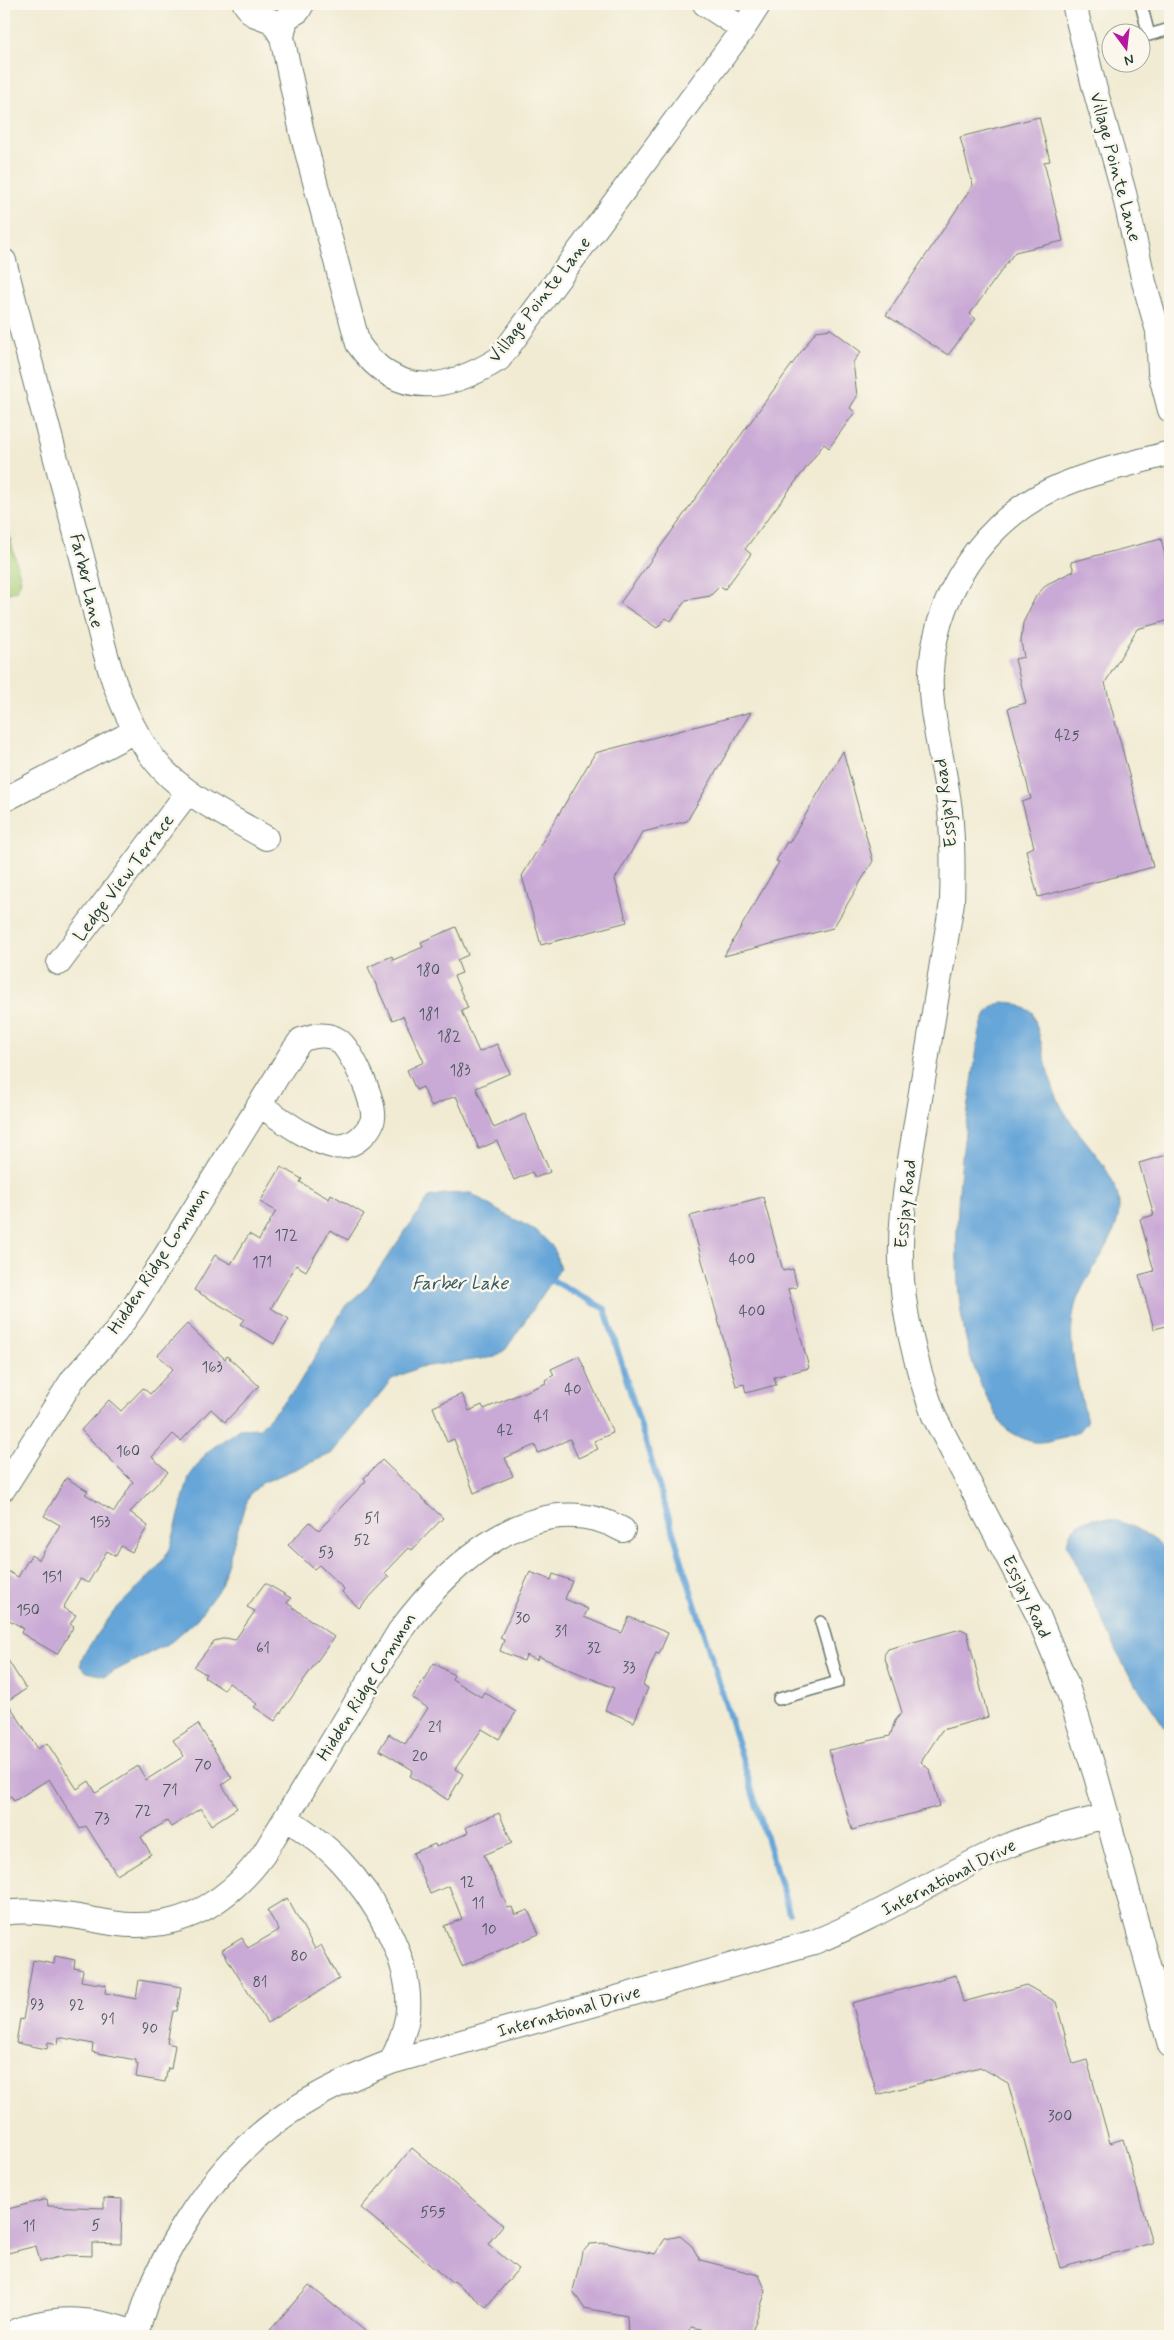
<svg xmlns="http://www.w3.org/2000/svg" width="1174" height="2340" viewBox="0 0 1174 2340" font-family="Mynerve,sans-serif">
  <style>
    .green { fill: #aad17c; stroke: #648758 }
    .water { fill: #66a5d8; stroke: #427186 }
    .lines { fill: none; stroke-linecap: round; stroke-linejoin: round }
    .stream { stroke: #66a5d8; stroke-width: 6 }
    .building { fill: #c9a9d5 }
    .lane-casing { stroke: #687a6c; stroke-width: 14 }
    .street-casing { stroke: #687a6c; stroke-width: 26 }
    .lane { stroke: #fff; stroke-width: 11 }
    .street { stroke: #fff; stroke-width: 24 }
    .labels { text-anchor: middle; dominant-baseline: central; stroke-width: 5; stroke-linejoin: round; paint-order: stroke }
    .number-label { font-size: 15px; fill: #4a585c }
    .street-label { font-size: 18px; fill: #1f3d34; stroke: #fbf7ec }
    .water-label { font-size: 19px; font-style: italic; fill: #345c65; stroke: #fbf7ec }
  </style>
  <rect width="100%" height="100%" fill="#fbf7ec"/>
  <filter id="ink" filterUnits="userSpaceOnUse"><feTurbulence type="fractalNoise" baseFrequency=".02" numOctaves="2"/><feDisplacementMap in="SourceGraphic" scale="10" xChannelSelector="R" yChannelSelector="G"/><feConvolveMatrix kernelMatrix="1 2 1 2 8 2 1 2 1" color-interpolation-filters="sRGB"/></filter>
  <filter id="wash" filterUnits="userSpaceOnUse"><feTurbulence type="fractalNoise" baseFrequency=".0096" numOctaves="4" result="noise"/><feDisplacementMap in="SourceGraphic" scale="20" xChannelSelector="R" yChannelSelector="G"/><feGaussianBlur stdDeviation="1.12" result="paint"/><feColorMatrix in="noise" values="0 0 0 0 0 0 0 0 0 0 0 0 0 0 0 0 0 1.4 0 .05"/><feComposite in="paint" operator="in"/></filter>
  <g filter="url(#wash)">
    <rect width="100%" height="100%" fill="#f1ebd3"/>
    <path class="green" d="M 4,515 L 21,581 L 16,591 L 4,594 Z"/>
    <path class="water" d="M 1003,1002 L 1015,1003 L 1032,1012 C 1043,1041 1045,1073 1059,1102 C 1071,1127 1093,1147 1107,1171 C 1113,1181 1119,1194 1119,1206 C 1119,1243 1084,1273 1075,1306 C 1065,1344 1079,1385 1087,1422 L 1079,1432 C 1066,1436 1049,1443 1035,1442 C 1028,1442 1009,1432 1004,1427 C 1000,1422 996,1414 993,1408 C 932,1308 963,1146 979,1035 C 983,1018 986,1008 1003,1002 Z
      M 471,1193 L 497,1210 L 537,1231 L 554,1248 L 560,1269 L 506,1349 L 495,1357 L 420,1367 L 392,1379 L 331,1454 L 262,1483 L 251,1493 L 244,1508 L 221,1586 L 197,1619 L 171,1642 L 105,1676 L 87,1672 L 80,1666 L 84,1653 L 115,1610 L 157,1569 L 170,1549 L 189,1477 L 207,1452 L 239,1429 L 260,1428 L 296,1388 L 346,1305 L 365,1289 L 429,1197 L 444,1194 Z
      M 1093,1518 C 1125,1517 1147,1534 1170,1553 L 1170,1735 L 1126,1670 L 1067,1544 C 1070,1527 1078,1523 1093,1518 Z"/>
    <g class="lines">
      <path class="stream" d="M 552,1280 L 605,1309 L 789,1912"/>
    </g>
    <g id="blocks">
      <path class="building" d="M 1039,117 L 1050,161 L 1044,162 L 1063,241 L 1015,252 L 970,314 L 976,319 L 948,355 L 886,315 L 973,185 L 960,137 Z
        M 831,329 L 861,352 L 853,362 L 857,396 L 850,408 L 855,412 L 829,448 L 824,444 L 745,549 L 751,554 L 725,589 L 720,586 L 710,596 L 686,600 L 671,621 L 666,618 L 657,628 L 620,603 L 816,331 Z
        M 1161,539 L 1170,576 L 1170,620 L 1137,629 L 1105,683 L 1153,867 L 1038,897 L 1026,850 L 1034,847 L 1022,802 L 1031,799 L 1008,708 L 1026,703 L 1015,659 L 1024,657 L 1021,642 L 1023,623 L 1036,596 L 1047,584 L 1074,571 L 1071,562 Z
        M 751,712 L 687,821 L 643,832 L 615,879 L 627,922 L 541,945 L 522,876 L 595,753 Z
        M 843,751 L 873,861 L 833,928 L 724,956 L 779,862 L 776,861 L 787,842 L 789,843 Z
        M 456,927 L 468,955 L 457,960 L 462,973 L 454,976 L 468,1008 L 461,1011 L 479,1052 L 497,1044 L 510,1073 L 476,1088 L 494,1128 L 525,1114 L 550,1172 L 535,1178 L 532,1172 L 514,1180 L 497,1141 L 479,1149 L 456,1096 L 431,1106 L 423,1087 L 416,1090 L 407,1070 L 424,1062 L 403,1016 L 392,1020 L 368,967 L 392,956 L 393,960 L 423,947 L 421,942 Z
        M 1170,1154 L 1170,1325 L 1154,1329 L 1139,1275 L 1154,1271 L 1140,1219 L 1154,1215 L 1139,1163 Z
        M 281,1167 L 302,1179 L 300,1182 L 329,1199 L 331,1194 L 364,1214 L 348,1240 L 330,1230 L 306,1271 L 296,1265 L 271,1308 L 289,1319 L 274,1344 L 240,1324 L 244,1319 L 194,1290 L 215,1255 L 231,1264 L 249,1234 L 259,1240 L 276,1211 L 260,1202 Z
        M 763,1197 L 783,1271 L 793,1269 L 797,1287 L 788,1289 L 809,1368 L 774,1377 L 776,1385 L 746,1393 L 744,1384 L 736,1386 L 690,1216 Z
        M 187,1324 L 225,1359 L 227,1356 L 259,1386 L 225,1422 L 211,1409 L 181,1441 L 173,1434 L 152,1457 L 168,1472 L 130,1512 L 148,1526 L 132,1552 L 121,1546 L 116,1556 L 107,1551 L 88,1583 L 80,1579 L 63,1608 L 76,1615 L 70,1624 L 74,1626 L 57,1654 L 21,1633 L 23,1628 L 4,1617 L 4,1569 L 18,1577 L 31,1555 L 39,1560 L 60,1525 L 44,1516 L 66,1478 L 88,1491 L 85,1494 L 114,1512 L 133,1482 L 81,1430 L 109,1400 L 121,1411 L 143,1388 L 150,1394 L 173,1369 L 158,1355 Z
        M 579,1356 L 613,1433 L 594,1441 L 598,1449 L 578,1458 L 570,1439 L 538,1453 L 535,1445 L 505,1458 L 513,1476 L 474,1493 L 454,1439 L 447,1442 L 433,1407 L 462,1394 L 469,1411 L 482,1405 L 484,1409 L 546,1383 L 545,1380 L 554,1375 L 551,1369 Z
        M 382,1460 L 443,1518 L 412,1550 L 409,1548 L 385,1573 L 389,1577 L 359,1608 L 342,1592 L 344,1589 L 319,1565 L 314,1569 L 288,1545 L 310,1522 L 319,1530 L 366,1481 L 364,1478 Z
        M 530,1572 L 551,1580 L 553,1574 L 572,1581 L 565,1599 L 588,1609 L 584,1617 L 622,1633 L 629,1617 L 668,1633 L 659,1654 L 656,1653 L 643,1685 L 648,1688 L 634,1722 L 605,1710 L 614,1688 L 538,1656 L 537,1660 L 526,1655 L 524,1661 L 500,1651 L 504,1640 L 500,1638 Z
        M 265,1583 L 291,1598 L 287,1603 L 334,1637 L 275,1721 L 254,1707 L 257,1704 L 229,1683 L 224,1690 L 204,1677 L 206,1674 L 194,1667 L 214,1641 L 226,1638 L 235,1640 L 255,1611 L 247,1607 Z
        M 961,1629 L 967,1632 L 988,1717 L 942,1730 L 921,1762 L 930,1770 L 940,1806 L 852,1830 L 829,1750 L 890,1736 L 895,1721 L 902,1712 L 884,1655 L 888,1649 Z
        M 4,1654 L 26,1689 L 7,1701 L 38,1749 L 47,1743 L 77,1789 L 89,1781 L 96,1793 L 138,1766 L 146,1780 L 184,1756 L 173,1740 L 198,1724 L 232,1778 L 222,1785 L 237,1808 L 211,1825 L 201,1808 L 171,1827 L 167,1821 L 141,1837 L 151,1854 L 117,1875 L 86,1826 L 80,1829 L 49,1779 L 14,1801 L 11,1796 L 4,1801 Z
        M 434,1663 L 454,1675 L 452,1679 L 481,1697 L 484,1692 L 516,1712 L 499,1739 L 482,1729 L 455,1769 L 463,1774 L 448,1800 L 410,1776 L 413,1770 L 379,1750 L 389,1734 L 405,1744 L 428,1708 L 412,1698 Z
        M 499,1813 L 512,1843 L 484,1855 L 508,1908 L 512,1907 L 515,1915 L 528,1910 L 539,1934 L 462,1966 L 444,1926 L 462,1919 L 449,1886 L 430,1894 L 413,1853 L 435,1844 L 436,1847 L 468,1833 L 466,1827 Z
        M 287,1898 L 315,1949 L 321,1945 L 339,1979 L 267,2023 L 222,1950 L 242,1938 L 248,1948 L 279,1930 L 267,1910 Z
        M 55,1956 L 75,1960 L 74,1968 L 83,1970 L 81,1981 L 106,1985 L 105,1993 L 136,1999 L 139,1980 L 181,1987 L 177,2011 L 173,2011 L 167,2043 L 175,2045 L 171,2069 L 168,2068 L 165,2082 L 136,2077 L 138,2064 L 136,2063 L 136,2060 L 92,2052 L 93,2044 L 59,2037 L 58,2044 L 48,2042 L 47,2049 L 16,2043 L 20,2019 L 23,2020 L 33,1960 L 54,1964 Z
        M 956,1975 L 963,2002 L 1026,1985 L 1056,2002 L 1073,2064 L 1087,2060 L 1110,2143 L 1123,2139 L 1152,2243 L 1060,2268 L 1008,2083 L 980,2067 L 877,2095 L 852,2003 Z
        M 412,2148 L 503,2225 L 488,2244 L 518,2269 L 486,2307 L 454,2281 L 452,2283 L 361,2208 Z
        M 104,2198 L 122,2199 L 121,2244 L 92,2243 L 92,2256 L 67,2255 L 40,2262 L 36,2246 L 4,2254 L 4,2210 L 47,2199 L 48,2206 L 104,2208 Z
        M 680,2236 L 692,2246 L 700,2260 L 759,2275 L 766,2291 L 753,2329 L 743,2336 L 691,2327 L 689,2336 L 628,2336 L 627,2316 L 584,2308 L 573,2291 L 582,2253 L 590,2244 L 606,2243 L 655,2254 L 665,2239 Z
        M 309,2285 L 371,2336 L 265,2336 Z"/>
    </g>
  </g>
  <g filter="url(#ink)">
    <use href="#blocks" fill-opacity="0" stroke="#687a6c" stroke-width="1"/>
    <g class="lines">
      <g class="lane-casing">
        <path id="lane" d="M 1141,4 L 1149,35 L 1170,29
          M 779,1699 L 838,1682 L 821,1622"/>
      </g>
      <g class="street-casing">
        <path id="street" d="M 245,4 L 253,14 L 272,21 L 282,37 L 286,18 L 298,11 L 302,4
          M 705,4 L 743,29
          M 1074,4 L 1094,86 L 1124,193 L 1144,282 L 1158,331 L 1160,372 L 1170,410
          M 282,37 L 302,133 L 358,344 C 397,400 447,391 499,359 L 743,29 L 759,4
          M 4,261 C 29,360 56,458 82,557 C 100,627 109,699 153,758 C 181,795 227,815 266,838
          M 1170,453 C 1131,464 1089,472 1051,490 C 973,527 922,617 932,703 C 936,739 946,775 950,811 C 953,841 953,871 952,902 L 908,1172 C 904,1201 900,1230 901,1260 C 902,1313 916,1366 934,1416 L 1037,1613 L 1066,1683 L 1096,1776 L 1170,2045
          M 4,800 L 135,731
          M 59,963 L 188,792
          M 4,1488 L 73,1379 L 115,1333 L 135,1305 L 291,1054 L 301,1040 C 312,1036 326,1032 338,1040 C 352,1050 375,1101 373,1118 C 372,1126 366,1132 361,1137 C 354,1144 343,1148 333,1146 C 307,1140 282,1119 259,1105
          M 286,1818 C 305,1831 324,1844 340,1861 C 374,1897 412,1960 408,2011 C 406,2030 399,2046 391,2062
          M 4,1913 C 29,1909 54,1914 79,1917 C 97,1920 115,1925 132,1925 C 188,1927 231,1898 263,1855 L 399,1632 C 448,1566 536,1482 623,1530
          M 6,2336 C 49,2313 93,2317 137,2334
          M 136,2336 C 146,2295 163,2257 186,2222 C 239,2137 299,2097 391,2062 L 814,1942 C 880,1916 940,1876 1005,1847 C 1038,1833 1072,1824 1107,1816"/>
      </g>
      <use href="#lane" class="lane"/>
      <use href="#street" class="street"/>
    </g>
  </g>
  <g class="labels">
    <g class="number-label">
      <text x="1067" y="736">425</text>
      <text x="428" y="971">180</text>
      <text x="429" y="1015">181</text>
      <text x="449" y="1037">182</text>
      <text x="460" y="1071">183</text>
      <text x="286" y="1236">172</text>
      <text x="742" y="1260">400</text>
      <text x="262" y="1263">171</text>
      <text x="752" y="1312">400</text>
      <text x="212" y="1368">163</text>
      <text x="573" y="1390">40</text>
      <text x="541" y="1417">41</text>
      <text x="505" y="1431">42</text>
      <text x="128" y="1452">160</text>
      <text x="372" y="1519">51</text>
      <text x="100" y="1523">153</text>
      <text x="362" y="1541">52</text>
      <text x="326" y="1553">53</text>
      <text x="52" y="1578">151</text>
      <text x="28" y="1611">150</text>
      <text x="523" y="1619">30</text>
      <text x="561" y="1632">31</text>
      <text x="263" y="1649">61</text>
      <text x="594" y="1649">32</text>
      <text x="629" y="1668">33</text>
      <text x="435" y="1728">21</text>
      <text x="420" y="1757">20</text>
      <text x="203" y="1766">70</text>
      <text x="170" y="1791">71</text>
      <text x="143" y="1812">72</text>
      <text x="102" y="1819">73</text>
      <text x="467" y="1883">12</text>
      <text x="478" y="1904">11</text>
      <text x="489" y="1930">10</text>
      <text x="299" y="1957">80</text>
      <text x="260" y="1983">81</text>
      <text x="37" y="2005">93</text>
      <text x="77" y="2006">92</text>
      <text x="108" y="2020">91</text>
      <text x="150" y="2029">90</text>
      <text x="1060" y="2117">300</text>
      <text x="433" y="2213">555</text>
      <text x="96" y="2226">5</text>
      <text x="29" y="2227">11</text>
    </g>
    <g class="street-label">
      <text transform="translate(1115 167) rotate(75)">Village Pointe Lane</text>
      <text transform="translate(540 300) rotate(-52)">Village Pointe Lane</text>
      <text transform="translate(86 581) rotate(77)">Farber Lane</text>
      <text transform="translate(946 803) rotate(-97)">Essjay Road</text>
      <text transform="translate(124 878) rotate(-53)">Ledge View Terrace</text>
      <text transform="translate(906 1204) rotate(-84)">Essjay Road</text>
      <text transform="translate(159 1261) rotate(-57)">Hidden Ridge Common</text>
      <text transform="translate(1026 1597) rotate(64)">Essjay Road</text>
      <text transform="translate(367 1687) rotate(-58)">Hidden Ridge Common</text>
      <text transform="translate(949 1878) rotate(-27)">International Drive</text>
      <text transform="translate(569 2012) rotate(-16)">International Drive</text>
    </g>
    <g class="water-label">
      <text x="460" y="1283">Farber Lake</text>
    </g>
  </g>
  <rect width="1174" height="2340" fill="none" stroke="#fbf7ec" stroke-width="20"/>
  <g transform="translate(1126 48) rotate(165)"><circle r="24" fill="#fbf7ec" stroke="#a3ada2"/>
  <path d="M0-4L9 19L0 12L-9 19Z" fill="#b5179e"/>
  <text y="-8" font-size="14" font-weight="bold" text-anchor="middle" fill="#1f3d34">N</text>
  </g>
</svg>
